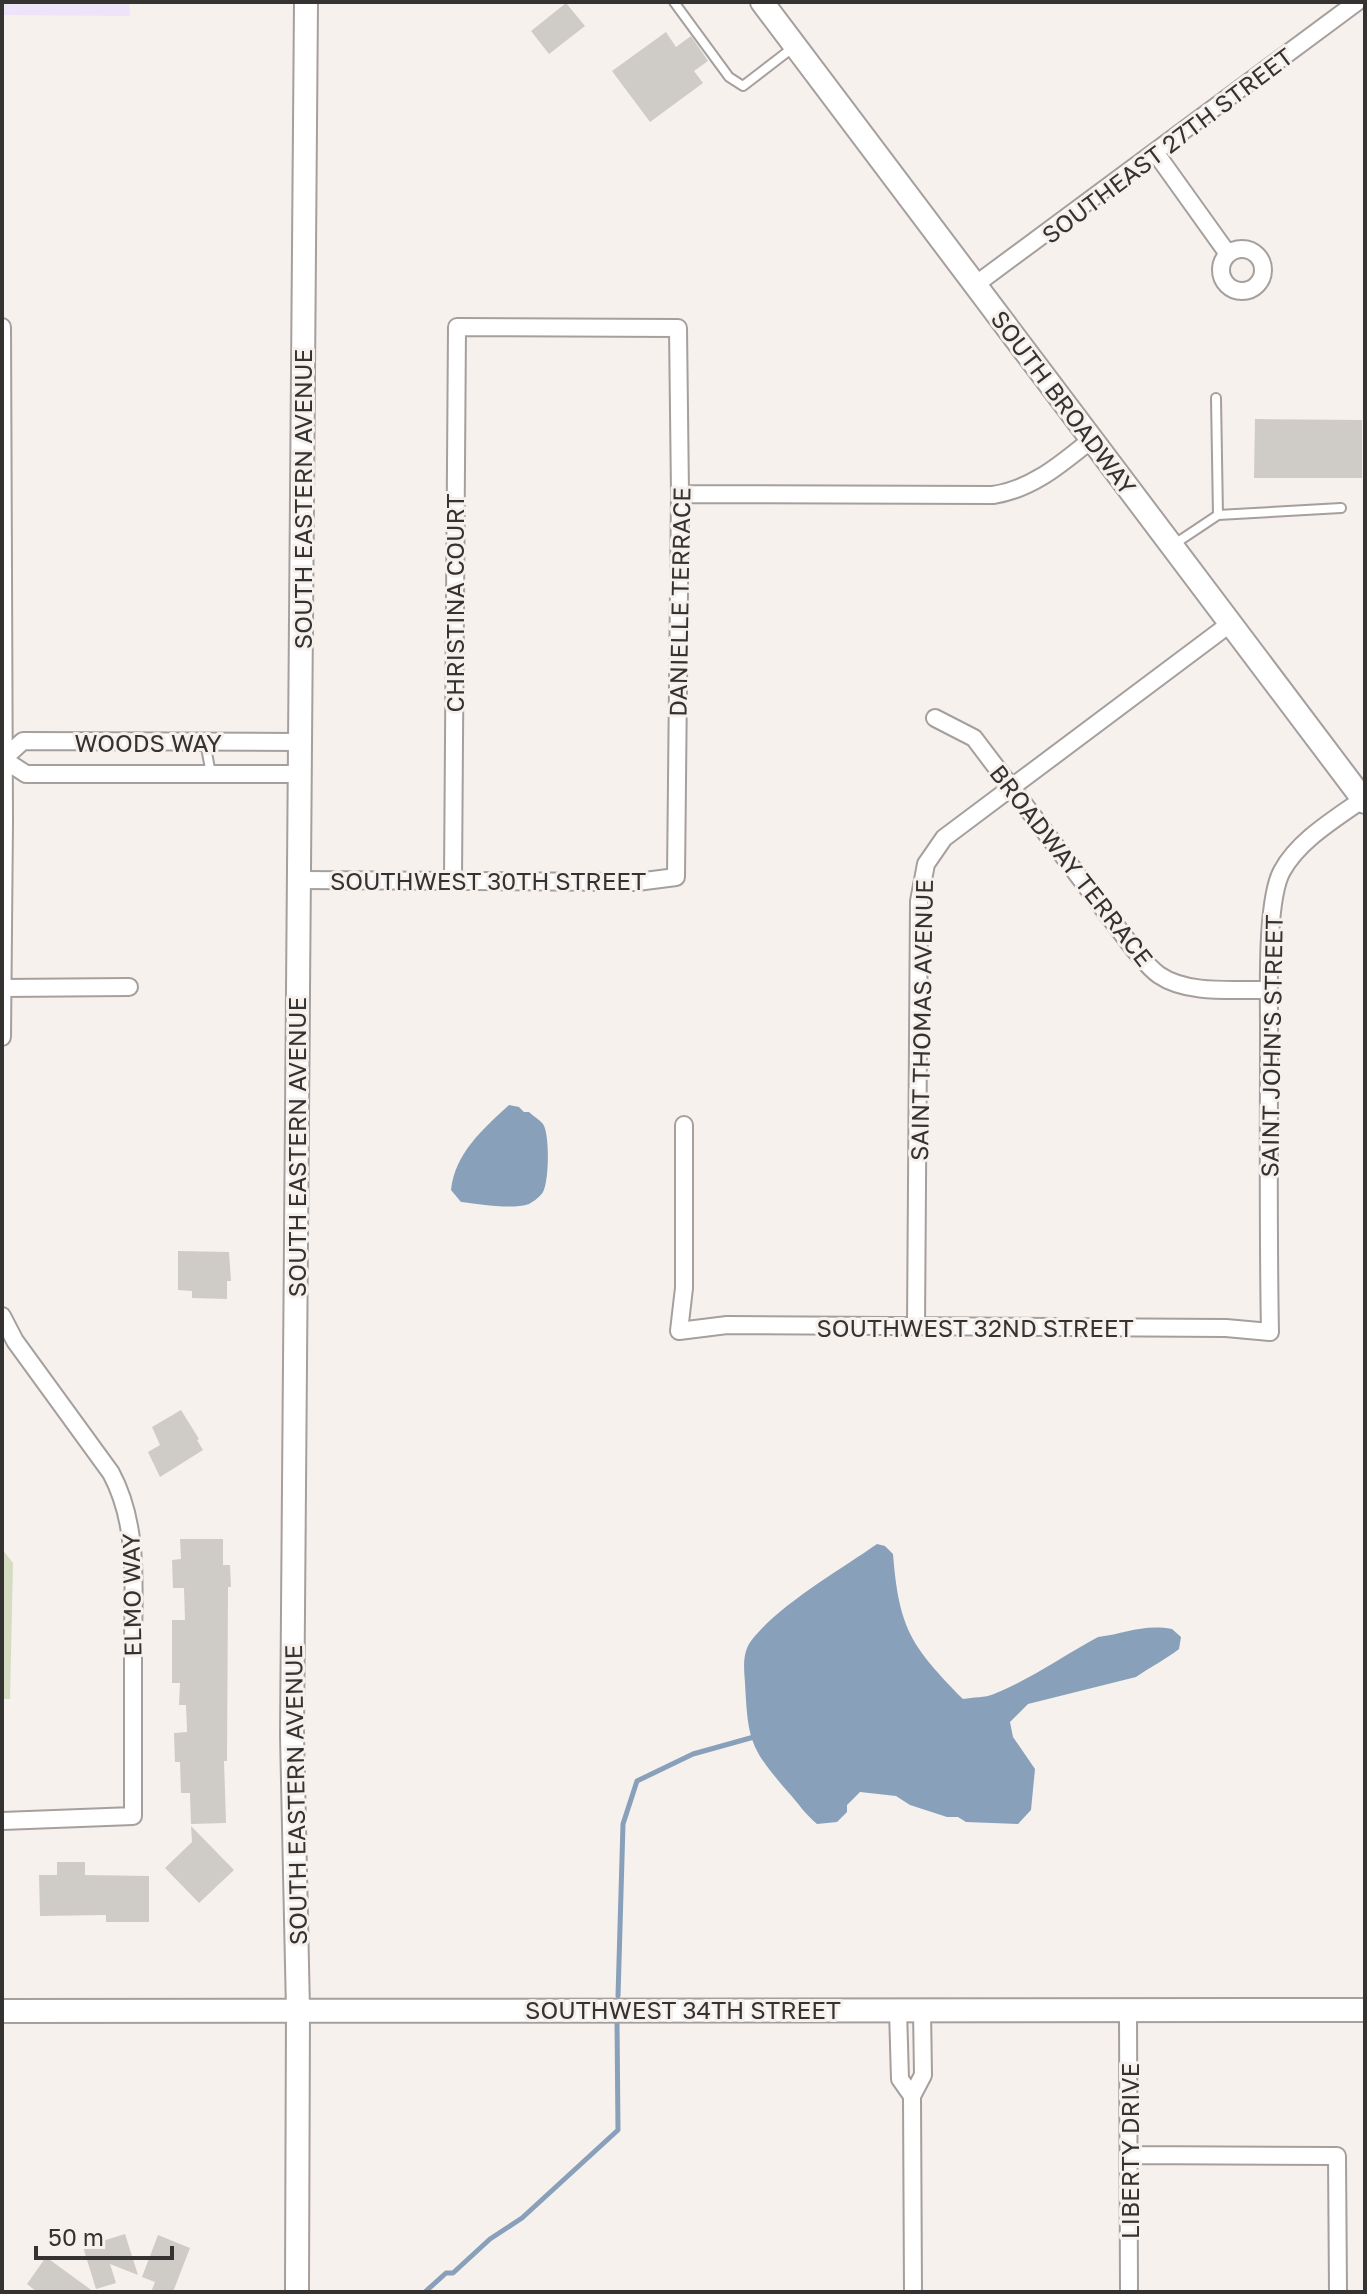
<svg xmlns="http://www.w3.org/2000/svg" width="1367" height="2294" viewBox="0 0 1367 2294" font-family="'Golos Text',sans-serif">
  <style>
    .industrial { fill: #ede4f9 }
    .green { fill: #d4dcc2 }
    .water { fill: #88a0ba }
    .lines { fill: none; stroke-linecap: round; stroke-linejoin: round }
    .stream { stroke: #88a0ba; stroke-width: 5 }
    .building { fill: #cfcbc6 }
    .lane-casing { stroke: #a59f9d; stroke-width: 12 }
    .street-casing { stroke: #a59f9d; stroke-width: 20 }
    .secondary-casing { stroke: #a59f9d; stroke-width: 26 }
    .lane { stroke: #fff; stroke-width: 8 }
    .street { stroke: #fff; stroke-width: 16 }
    .secondary { stroke: #fff; stroke-width: 22 }
    .labels { text-anchor: middle; dominant-baseline: central; stroke-width: 6; stroke-linejoin: round; paint-order: stroke }
    .street-label { font-size: 24px; fill: #353332; stroke: #f7f1ee }
  </style>
  <rect width="100%" height="100%" fill="#f7f1ee"/>
  <path class="industrial" d="M 2,2 L 129,2 L 130,16 L 2,15 Z"/>
  <path class="green" d="M 2,1549 L 13,1563 L 10,1699 L 2,1699 Z"/>
  <path class="water" d="M 509,1105 L 519,1107 L 524,1112 L 529,1112 C 533,1116 540,1120 543,1124 C 550,1134 549,1182 543,1192 C 541,1196 533,1202 529,1204 C 512,1210 478,1204 461,1202 L 451,1190 C 455,1153 483,1129 509,1105 Z
    M 877,1544 L 885,1546 L 893,1554 C 899,1629 911,1646 963,1699 C 973,1697 985,1698 994,1694 C 1029,1680 1063,1656 1098,1637 C 1126,1634 1141,1624 1172,1629 L 1181,1637 L 1179,1649 C 1165,1660 1150,1667 1136,1677 L 1028,1704 L 1010,1722 L 1013,1737 L 1035,1769 L 1031,1810 L 1018,1824 L 966,1822 L 958,1817 L 947,1817 L 910,1805 L 896,1796 L 860,1792 L 847,1805 L 847,1812 L 837,1822 L 817,1824 C 805,1814 798,1803 788,1792 C 750,1748 748,1741 745,1683 C 744,1669 742,1653 751,1641 C 777,1606 840,1570 877,1544 Z"/>
  <g class="lines">
    <path class="stream" d="M 618,1996 L 623,1824 L 637,1781 L 693,1754 L 754,1737
      M 425,2292 L 446,2273 L 453,2273 L 490,2239 L 522,2218 L 618,2130 L 617,2021"/>
  </g>
  <path class="building" d="M 566,3 L 585,26 L 549,54 L 531,31 Z
    M 666,32 L 676,47 L 691,36 L 708,61 L 694,71 L 703,83 L 650,122 L 612,71 Z
    M 1255,419 L 1362,420 L 1362,478 L 1254,478 Z
    M 178,1251 L 229,1252 L 231,1281 L 227,1281 L 227,1299 L 192,1298 L 192,1291 L 178,1290 Z
    M 181,1410 L 199,1439 L 197,1440 L 203,1450 L 160,1477 L 148,1452 L 160,1445 L 152,1427 Z
    M 180,1539 L 223,1539 L 223,1565 L 230,1565 L 231,1587 L 228,1587 L 227,1761 L 224,1761 L 226,1823 L 191,1824 L 190,1793 L 181,1793 L 180,1762 L 175,1762 L 174,1733 L 187,1732 L 186,1705 L 179,1705 L 180,1683 L 172,1683 L 172,1620 L 185,1620 L 184,1588 L 173,1588 L 172,1560 L 181,1559 Z
    M 191,1826 L 234,1870 L 199,1903 L 165,1868 L 192,1842 Z
    M 57,1862 L 85,1862 L 85,1875 L 149,1876 L 149,1922 L 106,1922 L 106,1915 L 40,1916 L 39,1875 L 57,1875 Z
    M 125,2234 L 138,2275 L 110,2264 L 116,2283 L 96,2289 L 83,2247 Z
    M 158,2235 L 190,2248 L 173,2292 L 151,2292 L 155,2282 L 142,2277 Z
    M 46,2257 L 94,2292 L 37,2292 L 27,2284 Z"/>
  <g class="lines">
    <g class="lane-casing">
      <path id="lane" d="M 674,2 L 729,77 L 743,86 L 795,46
        M 1216,398 L 1218,515
        M 1173,545 L 1218,515 L 1341,508
        M 205,742 L 211,774"/>
    </g>
    <g class="street-casing">
      <path id="street" d="M 1155,152 L 1228,254
        M1221 270a21 21 0 1 1 42 0a21 21 0 1 1-42 0Z
        M 975,285 L 1357,2
        M 2,327 L 4,821 L 2,1037
        M 680,494 L 993,495 C 1033,489 1062,463 1092,439
        M 935,718 L 974,738 L 1133,948 C 1141,957 1149,968 1159,975 C 1188,995 1235,989 1269,990
        M 300,774 L 26,774 L 3,759 L 23,741 L 300,742
        M 299,880 L 637,882 L 676,877 L 680,494 L 678,328 L 457,327 L 453,880
        M 2,988 L 129,987
        M 684,1125 L 684,1288 L 679,1331 L 727,1325 L 1226,1328 L 1270,1332 C 1268,1231 1269,1129 1269,1028 C 1269,992 1266,900 1282,871 C 1299,840 1335,819 1363,799
        M 2,1316 L 15,1341 L 111,1473 C 140,1527 133,1589 133,1649 C 133,1705 133,1760 133,1816 L 2,1821
        M 916,1327 L 919,901 L 926,864 L 944,838 L 1231,623
        M 898,2010 L 900,2079 L 912,2096
        M 1128,2010 L 1129,2292
        M 1129,2155 L 1337,2156 L 1338,2292
        M 913,2292 L 912,2096 L 923,2075 L 922,2010"/>
    </g>
    <g class="secondary-casing">
      <path id="secondary" d="M 762,2 L 1365,802
        M 2,2011 L 1365,2010
        M 297,2292 L 298,2010 L 292,1735 L 306,2"/>
    </g>
    <use href="#lane" class="lane"/>
    <use href="#street" class="street"/>
    <use href="#secondary" class="secondary"/>
  </g>
  <g class="labels">
    <g class="street-label">
      <text transform="translate(1167 145) rotate(-37)">SOUTHEAST 27TH STREET</text>
      <text transform="translate(1064 402) rotate(53)">SOUTH BROADWAY</text>
      <text transform="translate(302 499) rotate(-90)">SOUTH EASTERN AVENUE</text>
      <text transform="translate(679 602) rotate(-89)">DANIELLE TERRACE</text>
      <text transform="translate(454 603) rotate(-90)">CHRISTINA COURT</text>
      <text x="148" y="742">WOODS WAY</text>
      <text transform="translate(1072 865) rotate(52)">BROADWAY TERRACE</text>
      <text x="488" y="880">SOUTHWEST 30TH STREET</text>
      <text transform="translate(921 1020) rotate(-89)">SAINT THOMAS AVENUE</text>
      <text transform="translate(1271 1046) rotate(-89)">SAINT JOHN'S STREET</text>
      <text transform="translate(296 1147) rotate(-90)">SOUTH EASTERN AVENUE</text>
      <text x="975" y="1327">SOUTHWEST 32ND STREET</text>
      <text transform="translate(131 1595) rotate(-91)">ELMO WAY</text>
      <text transform="translate(295 1795) rotate(-91)">SOUTH EASTERN AVENUE</text>
      <text x="683" y="2009">SOUTHWEST 34TH STREET</text>
      <text transform="translate(1129 2151) rotate(-90)">LIBERTY DRIVE</text>
    </g>
  </g>
  <rect width="1367" height="2294" fill="none" stroke="#353332" stroke-width="8"/>
  <path d="M36 2246v12h136v-12" fill="none" stroke="#353332" stroke-width="4"/>
  <text x="48" y="2246" font-size="24" fill="#353332" stroke="#f7f1ee" stroke-width="6" paint-order="stroke">50 m</text>
</svg>
